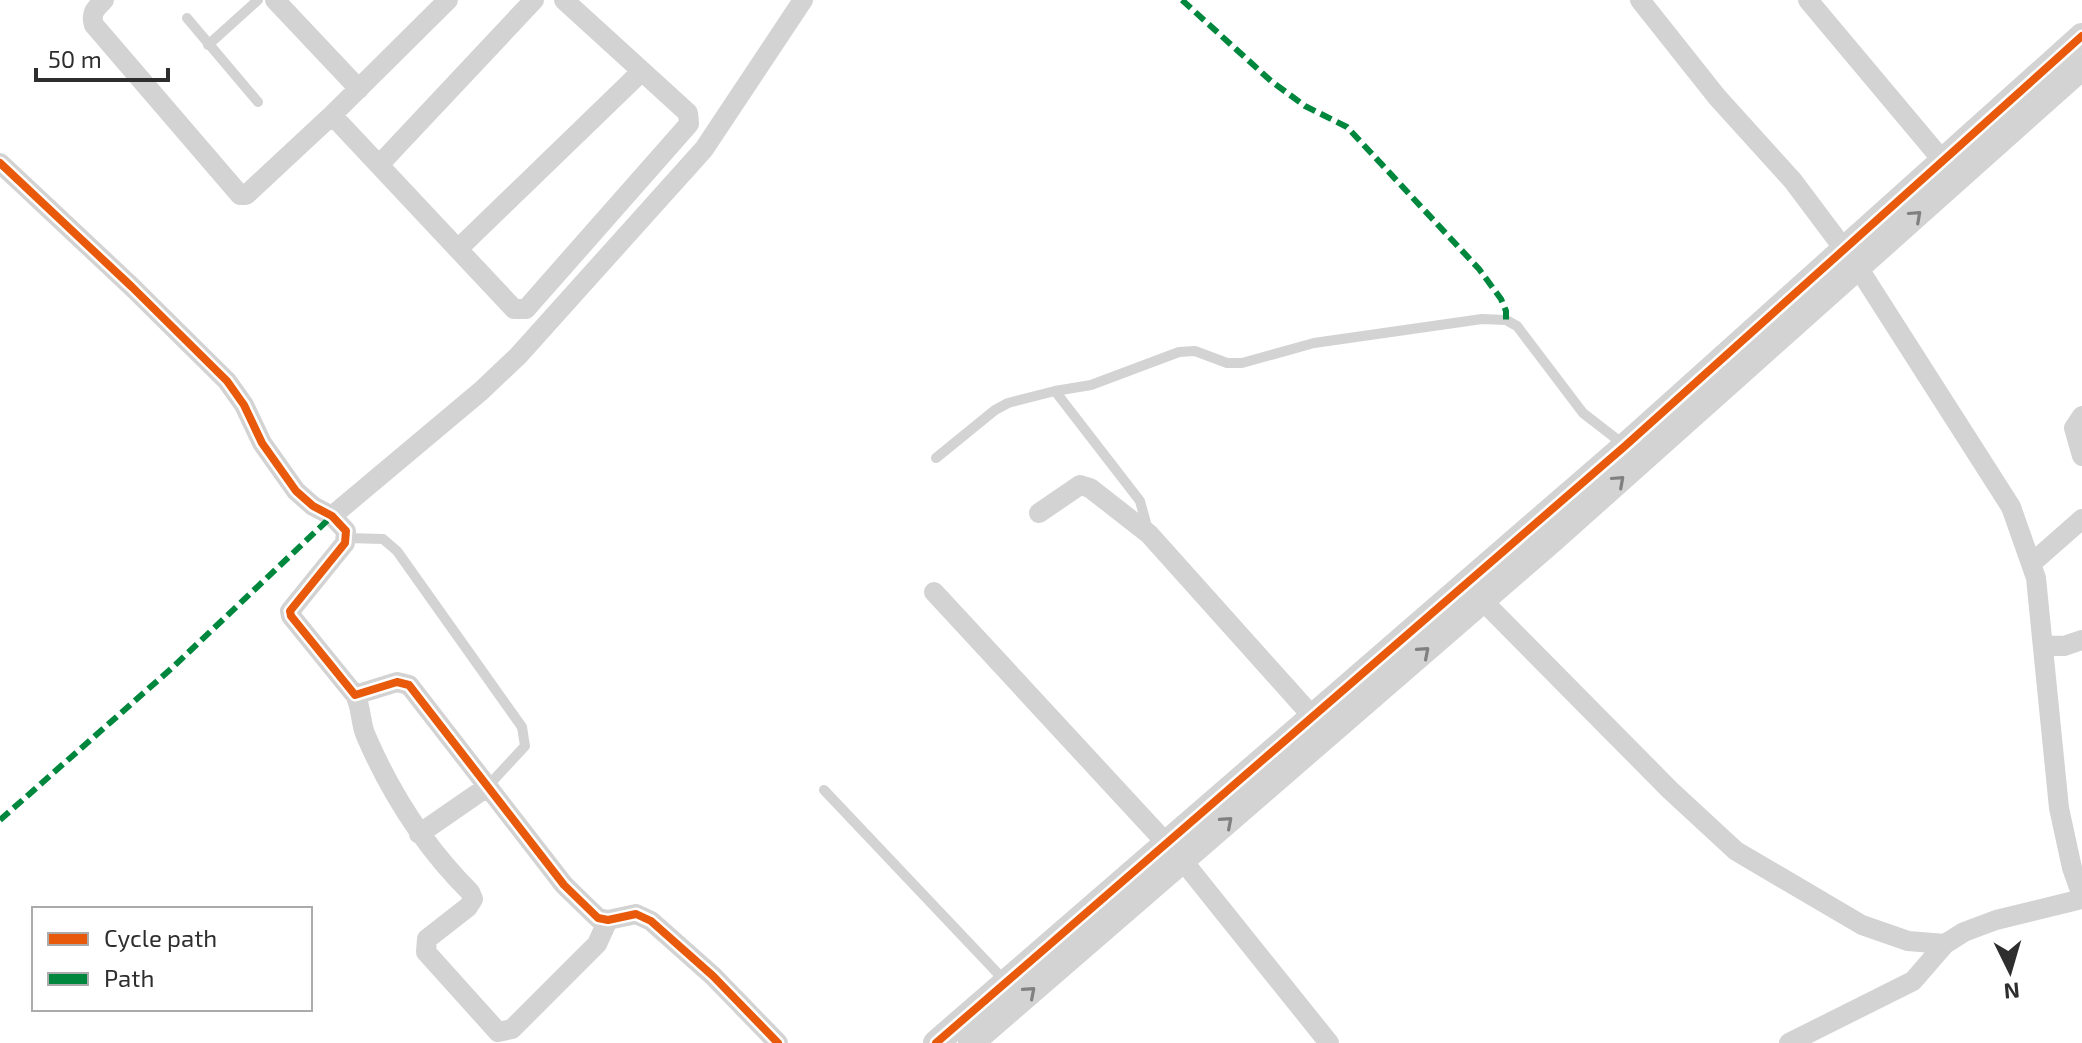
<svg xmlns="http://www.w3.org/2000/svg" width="2082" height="1043" viewBox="0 0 2082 1043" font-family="'Exo 2',sans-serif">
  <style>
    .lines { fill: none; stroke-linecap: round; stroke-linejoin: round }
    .service { stroke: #d3d3d3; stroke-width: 10 }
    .minor { stroke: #d3d3d3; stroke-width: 20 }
    .tertiary { stroke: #d3d3d3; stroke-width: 26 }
    .quiet { stroke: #00873e; stroke-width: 6; stroke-dasharray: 12 6; stroke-linecap: butt }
    .cycleway-casing { stroke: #fff; stroke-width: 13 }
    .cycleway { stroke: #e8590c; stroke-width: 8 }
    .oneway { stroke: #808080 }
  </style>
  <rect width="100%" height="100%" fill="#fff"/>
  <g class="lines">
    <path class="service" d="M 187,18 L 258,102
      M 208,45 L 258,0
      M 1055,391 L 1140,501 L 1148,530
      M 936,458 L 995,410 L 1008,403 L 1055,391 L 1091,385 L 1179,352 L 1195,351 L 1227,363 L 1242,363 L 1314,343 L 1482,319 L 1506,320 L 1517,326 L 1583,413 L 1623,444
      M 347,538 L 383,539 L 397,551 L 522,727 L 525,746 L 487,787
      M 824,790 L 1005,981"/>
    <path class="minor" d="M 104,0 C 96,8 90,13 94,25 L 240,195 L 246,195 L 332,115 L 448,0
      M 275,0 L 359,89
      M 1640,0 L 1717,97 L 1793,181 L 1859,269 L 2011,507 L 2036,578 L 2059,808 L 2072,868 L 2082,896
      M 1808,0 L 1943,161
      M 332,115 L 514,309 L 526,309 L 689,124 L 688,113 L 564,0
      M 0,163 L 132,287 L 227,381 L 244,405 L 262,443 L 296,491 L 313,506 L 332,516 L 346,531 L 345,543 L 290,611 L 291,616 L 355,695 L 397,682 L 409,685 L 564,885 L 598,918 L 608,920 L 636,914 L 651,921 L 713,976 L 778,1043
      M 379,165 L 534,0
      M 458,249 L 642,71
      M 2082,416 L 2074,428 L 2082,456
      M 1039,513 L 1080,485 L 1090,488 L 1149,534 L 1313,717
      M 332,516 L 481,391 L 518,356 L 704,149 L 803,0
      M 2032,563 L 2082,519
      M 934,592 L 1167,844
      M 1483,601 L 1670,790 L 1736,851 L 1862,925 L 1908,941 L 1945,944
      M 2044,645 L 2064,646 L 2082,640
      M 355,695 C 362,708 360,723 366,736 C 391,794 426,848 470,892 L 473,899 L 468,907 L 427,939 L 426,952 L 498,1032 L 512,1029 L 597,944 L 608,920
      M 419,834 L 487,787
      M 1183,861 L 1329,1043
      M 1789,1043 L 1913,981 L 1945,944 L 1964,932 L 1996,920 L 2082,899"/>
    <path class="tertiary" d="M 936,1043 L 1625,446 L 2082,36
      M 971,1043 L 1551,541 L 2082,67"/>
    <path class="quiet" d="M 1182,0 L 1271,81 L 1305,106 L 1347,127 L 1479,269 L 1501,299 L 1506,311 L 1506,320
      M 0,820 L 173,667 L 332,516"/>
    <g class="cycleway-casing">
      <path id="cycleway" d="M 0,163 L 132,287 L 227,381 L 244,405 L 262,443 L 296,491 L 313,506 L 332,516 L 346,531 L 345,543 L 290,611 L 291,616 L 355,695 L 397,682 L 409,685 L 564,885 L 598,918 L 608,920 L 636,914 L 651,921 L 713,976 L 778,1043
        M 936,1043 L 1625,446 L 2082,36"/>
    </g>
    <use href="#cycleway" class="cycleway"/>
  </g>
  <defs><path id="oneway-chevron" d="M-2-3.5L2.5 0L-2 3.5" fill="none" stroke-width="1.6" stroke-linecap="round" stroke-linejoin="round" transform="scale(2)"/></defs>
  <g class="oneway">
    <use href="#oneway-chevron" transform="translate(1916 216) rotate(-42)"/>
    <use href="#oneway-chevron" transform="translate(1619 481) rotate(-42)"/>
    <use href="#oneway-chevron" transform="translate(1424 652) rotate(-41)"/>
    <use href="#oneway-chevron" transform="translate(1227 822) rotate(-41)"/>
    <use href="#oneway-chevron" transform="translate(1030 992) rotate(-41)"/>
  </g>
  <rect x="32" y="907" width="280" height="104" fill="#ffffff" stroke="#ababab" stroke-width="2"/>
  <rect x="48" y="933" width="40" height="12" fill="#e8590c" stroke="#ababab" stroke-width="2"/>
  <text x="104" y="947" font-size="24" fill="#2e2e2e">Cycle path</text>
  <rect x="48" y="973" width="40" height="12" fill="#00873e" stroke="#ababab" stroke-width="2"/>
  <text x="104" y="987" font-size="24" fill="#2e2e2e">Path</text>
  <g transform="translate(2010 971) rotate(175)" stroke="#ffffff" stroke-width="6" paint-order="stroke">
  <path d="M0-6L14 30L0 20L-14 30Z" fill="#2e2e2e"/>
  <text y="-12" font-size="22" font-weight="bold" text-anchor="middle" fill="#2e2e2e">N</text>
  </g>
  <path d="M36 68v12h132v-12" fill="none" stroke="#2e2e2e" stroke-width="4"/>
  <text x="48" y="68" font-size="24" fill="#2e2e2e" stroke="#ffffff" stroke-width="6" paint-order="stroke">50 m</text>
</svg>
